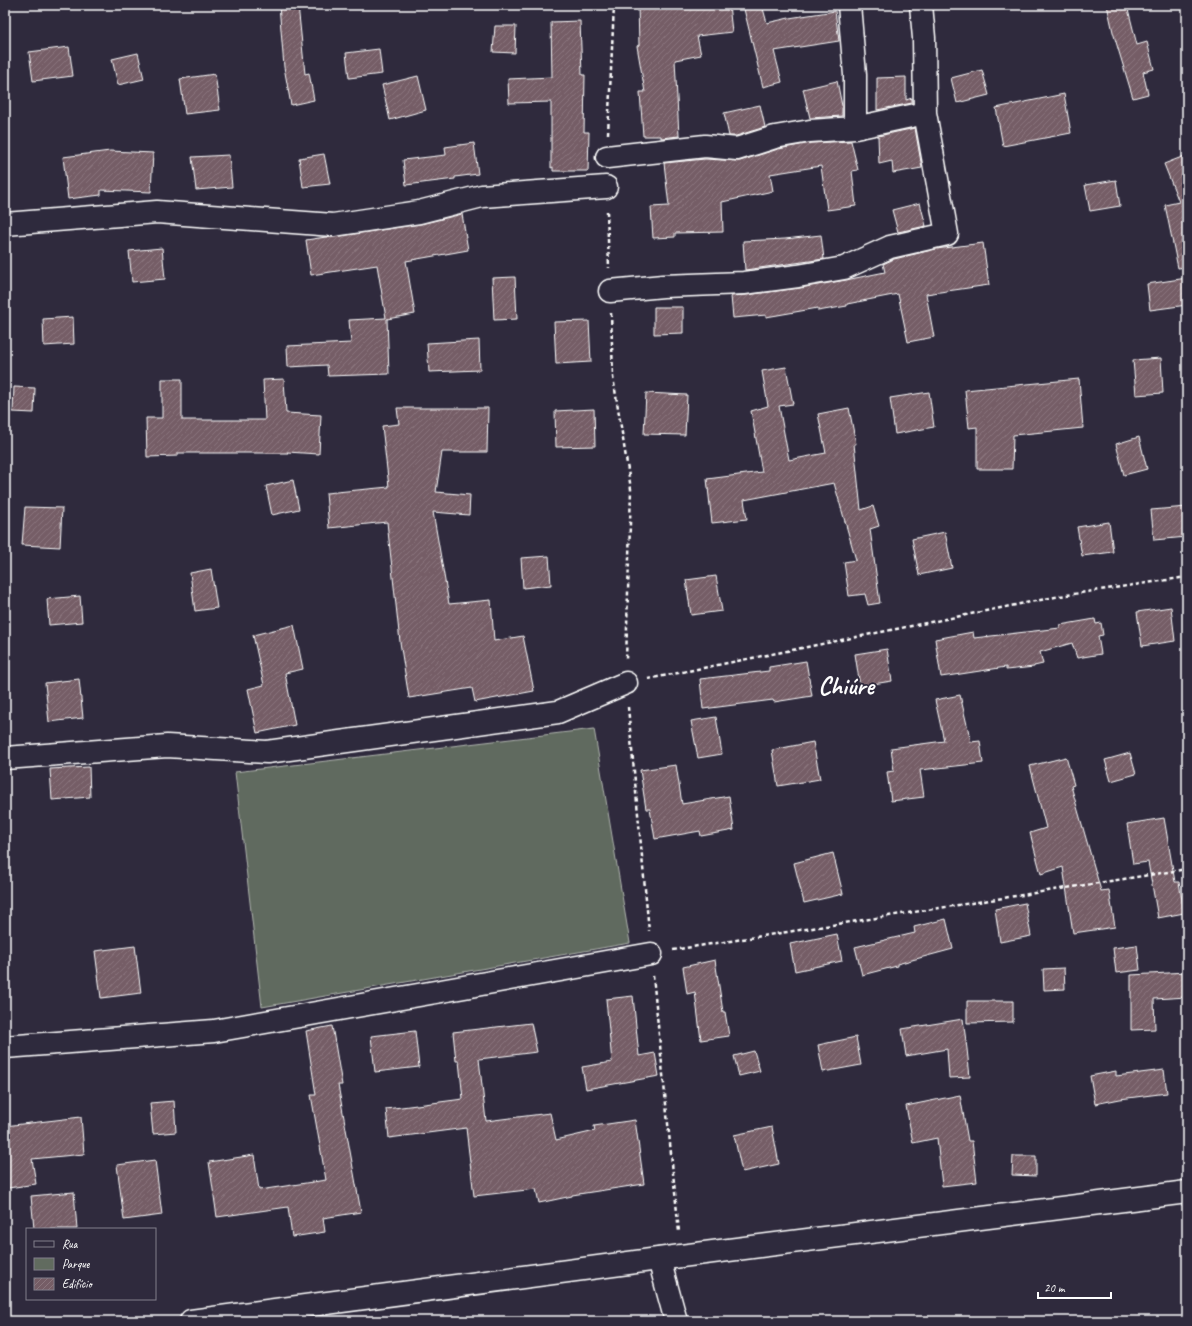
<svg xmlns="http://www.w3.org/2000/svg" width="1192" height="1326" viewBox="0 0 1192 1326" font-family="Caveat,sans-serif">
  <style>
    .green { fill: #616b5f; stroke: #b0b5af }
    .building { fill: url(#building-hatch); stroke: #fff }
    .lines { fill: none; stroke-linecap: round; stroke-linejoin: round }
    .street-casing { stroke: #fff; stroke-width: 25 }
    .highway-casing { stroke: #fff; stroke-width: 25 }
    .path { stroke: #fff; stroke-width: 2.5; stroke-dasharray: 4 3; stroke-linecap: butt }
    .street { stroke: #2f2a3d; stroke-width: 22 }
    .highway { stroke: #2f2a3d; stroke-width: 22 }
    .labels { text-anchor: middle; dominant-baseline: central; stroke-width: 3.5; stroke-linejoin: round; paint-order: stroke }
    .town-label { font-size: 25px; font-weight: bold; fill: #fff; stroke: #2f2a3d }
  </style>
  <defs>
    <pattern id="building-hatch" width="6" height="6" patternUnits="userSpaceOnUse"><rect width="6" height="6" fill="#755d66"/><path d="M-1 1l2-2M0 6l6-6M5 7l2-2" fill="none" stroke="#8a757d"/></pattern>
  </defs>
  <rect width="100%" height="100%" fill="#2f2a3d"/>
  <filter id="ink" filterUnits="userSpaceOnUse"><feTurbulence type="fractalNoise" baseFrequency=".025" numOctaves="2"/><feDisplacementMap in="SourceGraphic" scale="8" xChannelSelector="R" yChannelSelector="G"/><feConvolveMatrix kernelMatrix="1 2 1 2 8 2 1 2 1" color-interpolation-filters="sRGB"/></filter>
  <g filter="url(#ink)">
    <path class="green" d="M 594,729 L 630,943 L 262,1007 L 235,772 Z"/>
    <path class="building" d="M 279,5 L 298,5 L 305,74 L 309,73 L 314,100 L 291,105 L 284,67 Z
      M 638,5 L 729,5 L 732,32 L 697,36 L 701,55 L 675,60 L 679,136 L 661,138 L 661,136 L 643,136 L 640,92 L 645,92 L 637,46 L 639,45 Z
      M 743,5 L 762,5 L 767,23 L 789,18 L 835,11 L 839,41 L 774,51 L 782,82 L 763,87 Z
      M 1107,5 L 1127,5 L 1137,45 L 1147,42 L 1154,69 L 1143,72 L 1148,94 L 1133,98 L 1113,32 Z
      M 580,21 L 582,75 L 585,75 L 584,132 L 589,132 L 588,171 L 553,171 L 553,167 L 551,168 L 551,102 L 509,103 L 508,79 L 552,77 L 551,22 Z
      M 495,26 L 516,26 L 515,53 L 493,52 Z
      M 69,47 L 73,76 L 33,81 L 29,52 Z
      M 379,49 L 382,74 L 349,78 L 346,53 Z
      M 138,53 L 144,79 L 118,85 L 112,59 Z
      M 982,70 L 989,95 L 957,103 L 951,78 Z
      M 215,74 L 220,110 L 185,114 L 180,79 Z
      M 418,76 L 426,110 L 390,120 L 382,85 Z
      M 906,77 L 906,100 L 912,98 L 912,103 L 877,110 L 877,78 Z
      M 837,81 L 842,106 L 842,116 L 810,118 L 803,89 Z
      M 1064,94 L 1071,133 L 1003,146 L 996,108 Z
      M 760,105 L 765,127 L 736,136 L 729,136 L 724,113 Z
      M 915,128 L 922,168 L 893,173 L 892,161 L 879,164 L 878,136 Z
      M 851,141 L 858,170 L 852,171 L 856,206 L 827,210 L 821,166 L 770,174 L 773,191 L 722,202 L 723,232 L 675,233 L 675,237 L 653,238 L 651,207 L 669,206 L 664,163 L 705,159 L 740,161 L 778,149 L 811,143 Z
      M 474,143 L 478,174 L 455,177 L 455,179 L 406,185 L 403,160 L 446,155 L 445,147 Z
      M 110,151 L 153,153 L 151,192 L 101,190 L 101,195 L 68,199 L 63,157 Z
      M 324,154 L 330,184 L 303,187 L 299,158 Z
      M 229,155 L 232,187 L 196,190 L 192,157 Z
      M 1187,155 L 1187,267 L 1178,268 L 1165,205 L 1179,202 L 1164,164 Z
      M 1116,180 L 1120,206 L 1090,211 L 1085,185 Z
      M 920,203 L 926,226 L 898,232 L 892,210 Z
      M 462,214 L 468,250 L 406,261 L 415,314 L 387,319 L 389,374 L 328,376 L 327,365 L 288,367 L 287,346 L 351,343 L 349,320 L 386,318 L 377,265 L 311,275 L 306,240 L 326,237 L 335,237 L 421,224 Z
      M 821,235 L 824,259 L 745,270 L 743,241 L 785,239 Z
      M 983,243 L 989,285 L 926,294 L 934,337 L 908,342 L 898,294 L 847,304 L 847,306 L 818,311 L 818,308 L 766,317 L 766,315 L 733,318 L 731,296 L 746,295 L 800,288 L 846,280 L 885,272 L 883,264 L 894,259 L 936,249 Z
      M 162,248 L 165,279 L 132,282 L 129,251 Z
      M 515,277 L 517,319 L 494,320 L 492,278 Z
      M 1187,278 L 1187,305 L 1150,310 L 1147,284 Z
      M 654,307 L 683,307 L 683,333 L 654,334 Z
      M 73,317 L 74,344 L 44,346 L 43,319 Z
      M 589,321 L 591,362 L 556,364 L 554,322 Z
      M 479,340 L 480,370 L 429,372 L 427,343 Z
      M 1161,358 L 1163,393 L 1136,395 L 1133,360 Z
      M 786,367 L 793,404 L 779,406 L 789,460 L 826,453 L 818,414 L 849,408 L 856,444 L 854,444 L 861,510 L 873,506 L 879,526 L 870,529 L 880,603 L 868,605 L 865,594 L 849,596 L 844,562 L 856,560 L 834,483 L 744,500 L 747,519 L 712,523 L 707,479 L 762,472 L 751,411 L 768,406 L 762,371 Z
      M 162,379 L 182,379 L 182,420 L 265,420 L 263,380 L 284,379 L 286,413 L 321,415 L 319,454 L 287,452 L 288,453 L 178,453 L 178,456 L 147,457 L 146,418 L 162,418 Z
      M 1079,379 L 1083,428 L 1013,435 L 1012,469 L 977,469 L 977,427 L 969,428 L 965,390 Z
      M 14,387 L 35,388 L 34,413 L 13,412 Z
      M 929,392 L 934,427 L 895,434 L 890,398 Z
      M 646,393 L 687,395 L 685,435 L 644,434 Z
      M 397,408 L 488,408 L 487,452 L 442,452 L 436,492 L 470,495 L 469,515 L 433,512 L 449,604 L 491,600 L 494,641 L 523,636 L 534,691 L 475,702 L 472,688 L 409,698 L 400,642 L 387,522 L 329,528 L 326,493 L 389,487 L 382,426 L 399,424 Z
      M 594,409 L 595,446 L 556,447 L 555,411 Z
      M 1139,437 L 1147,469 L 1124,475 L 1116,444 Z
      M 293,480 L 299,509 L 272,515 L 266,486 Z
      M 25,507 L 62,508 L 60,547 L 22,545 Z
      M 1187,507 L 1187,537 L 1154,540 L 1151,510 Z
      M 1109,522 L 1113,552 L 1082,556 L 1077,527 Z
      M 945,532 L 952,568 L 919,575 L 912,539 Z
      M 549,556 L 551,585 L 523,588 L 521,558 Z
      M 211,569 L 217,608 L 195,611 L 190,573 Z
      M 716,576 L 722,611 L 691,615 L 686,580 Z
      M 80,596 L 82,622 L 49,625 L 47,599 Z
      M 1171,607 L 1175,641 L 1142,646 L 1137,612 Z
      M 1095,619 L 1096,624 L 1101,623 L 1103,635 L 1098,636 L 1101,654 L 1077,658 L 1072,643 L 1040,652 L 1043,664 L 1034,666 L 1034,667 L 1006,670 L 1006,667 L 941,677 L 935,639 L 973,632 L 974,638 L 1060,628 L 1060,625 Z
      M 294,625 L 303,669 L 285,673 L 295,725 L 257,733 L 248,689 L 264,685 L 253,635 Z
      M 887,649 L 892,681 L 860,686 L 855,654 Z
      M 806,661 L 812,696 L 774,702 L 773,700 L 703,709 L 700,679 L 769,671 L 769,667 Z
      M 79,679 L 83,718 L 49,722 L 45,683 Z
      M 960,695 L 971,742 L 980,741 L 983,763 L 920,770 L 924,797 L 891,801 L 887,772 L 894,771 L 891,748 L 944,741 L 935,700 Z
      M 716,717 L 722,754 L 698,758 L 691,721 Z
      M 813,742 L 820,779 L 778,786 L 772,750 Z
      M 1130,753 L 1136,774 L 1111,781 L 1105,760 Z
      M 1066,757 L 1074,785 L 1071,786 L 1101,891 L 1109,890 L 1115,927 L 1073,933 L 1063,867 L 1041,874 L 1030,833 L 1046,828 L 1030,766 Z
      M 676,765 L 682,804 L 729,796 L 734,830 L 701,836 L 700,831 L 655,839 L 650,809 L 646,809 L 640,770 Z
      M 89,767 L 90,797 L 52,800 L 50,769 Z
      M 1164,818 L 1175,882 L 1179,882 L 1184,913 L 1158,918 L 1148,862 L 1133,864 L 1127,824 Z
      M 833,853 L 843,894 L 804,903 L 794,863 Z
      M 1025,903 L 1031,936 L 1000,942 L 995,909 Z
      M 946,919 L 953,949 L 897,964 L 897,966 L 862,975 L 855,947 L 915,933 L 914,927 Z
      M 837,934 L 842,961 L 795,971 L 790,944 Z
      M 1137,945 L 1140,970 L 1116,973 L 1113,948 Z
      M 135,946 L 141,993 L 101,998 L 95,951 Z
      M 715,960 L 723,1012 L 725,1012 L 729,1036 L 701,1040 L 695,992 L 687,994 L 683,967 Z
      M 1064,968 L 1065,989 L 1044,990 L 1043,969 Z
      M 1187,972 L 1187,997 L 1154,999 L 1155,1029 L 1131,1030 L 1131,975 Z
      M 633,996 L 639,1056 L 655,1053 L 659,1076 L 586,1089 L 582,1067 L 612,1062 L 606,999 Z
      M 967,1001 L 1013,1001 L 1013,1022 L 967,1023 Z
      M 963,1019 L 967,1049 L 970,1077 L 949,1078 L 947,1049 L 906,1056 L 902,1029 Z
      M 531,1023 L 537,1052 L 479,1059 L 486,1121 L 550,1113 L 556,1140 L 595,1131 L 594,1126 L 635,1120 L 644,1184 L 572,1195 L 572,1196 L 539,1203 L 536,1189 L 474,1196 L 466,1128 L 389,1138 L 386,1109 L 463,1099 L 459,1061 L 456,1061 L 453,1032 Z
      M 332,1026 L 342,1085 L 338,1085 L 361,1212 L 323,1218 L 325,1232 L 292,1237 L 288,1207 L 217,1217 L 209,1162 L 254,1155 L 259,1190 L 326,1180 L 311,1095 L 316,1095 L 306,1031 Z
      M 415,1031 L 419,1067 L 375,1072 L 371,1036 Z
      M 856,1037 L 861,1065 L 823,1072 L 818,1045 Z
      M 754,1051 L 760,1071 L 739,1076 L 734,1056 Z
      M 1164,1070 L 1167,1093 L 1120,1099 L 1095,1104 L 1090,1076 L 1116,1071 L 1116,1076 Z
      M 960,1095 L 968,1141 L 972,1141 L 977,1182 L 942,1186 L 937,1138 L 913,1143 L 906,1106 Z
      M 174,1101 L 176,1132 L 153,1134 L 150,1103 Z
      M 81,1117 L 84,1154 L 32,1159 L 36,1184 L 8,1188 L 5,1165 L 5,1126 Z
      M 772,1127 L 779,1164 L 742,1172 L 734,1135 Z
      M 1013,1156 L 1036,1156 L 1036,1176 L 1012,1175 Z
      M 155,1160 L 162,1215 L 124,1220 L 117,1165 Z
      M 74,1192 L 77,1229 L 34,1229 L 31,1196 Z"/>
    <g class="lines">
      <g class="street-casing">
        <path id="street" d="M 849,5 L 855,75 L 855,128
          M 607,157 L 705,146 L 737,149 L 775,137 L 810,131 L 855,128 L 925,113
          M 5,224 L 157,212 L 333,225 L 419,212 L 482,196 L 606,187
          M 610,291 L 663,286 L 744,283 L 798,276 L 844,268 L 890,247 L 947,234 L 925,113 L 924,38 L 921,5
          M 5,758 L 167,746 L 267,752 L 558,712 L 626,683
          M 5,1047 L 214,1031 L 651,954
          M 659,1259 L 676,1321"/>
      </g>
      <g class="highway-casing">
        <path id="highway" d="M 191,1321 L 681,1256 L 1187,1192"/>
      </g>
      <path class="path" d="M 608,134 L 614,5
        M 607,211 L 609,268
        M 611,313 L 613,377 L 631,489 L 626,661
        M 648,679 L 1060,596 L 1187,577
        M 628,707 L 649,931
        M 673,950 L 1187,869
        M 653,976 L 679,1232"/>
      <use href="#street" class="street"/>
      <use href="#highway" class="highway"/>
    </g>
  </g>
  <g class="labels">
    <g class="town-label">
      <text x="846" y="686">Chiúre</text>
    </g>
  </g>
  <rect width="1192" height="1326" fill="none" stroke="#2f2a3d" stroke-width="20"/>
  <rect x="10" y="10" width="1172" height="1306" fill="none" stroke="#fff" stroke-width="1.5" filter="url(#ink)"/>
  <rect x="26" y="1228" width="130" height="72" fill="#2f2a3d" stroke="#827f8b"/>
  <rect x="34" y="1241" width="20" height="6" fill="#2f2a3d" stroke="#827f8b"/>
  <text x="62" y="1248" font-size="12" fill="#ffffff">Rua</text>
  <rect x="34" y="1258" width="20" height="12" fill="#616b5f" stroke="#827f8b"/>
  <text x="62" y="1268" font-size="12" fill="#ffffff">Parque</text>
  <rect x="34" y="1278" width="20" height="12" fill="url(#building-hatch)" stroke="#827f8b"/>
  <text x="62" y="1288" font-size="12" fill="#ffffff">Edifício</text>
  <path d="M1038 1292v6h73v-6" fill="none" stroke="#ffffff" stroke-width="2"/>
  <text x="1044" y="1292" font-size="12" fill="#ffffff" stroke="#2f2a3d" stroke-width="3" paint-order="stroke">20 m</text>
</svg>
